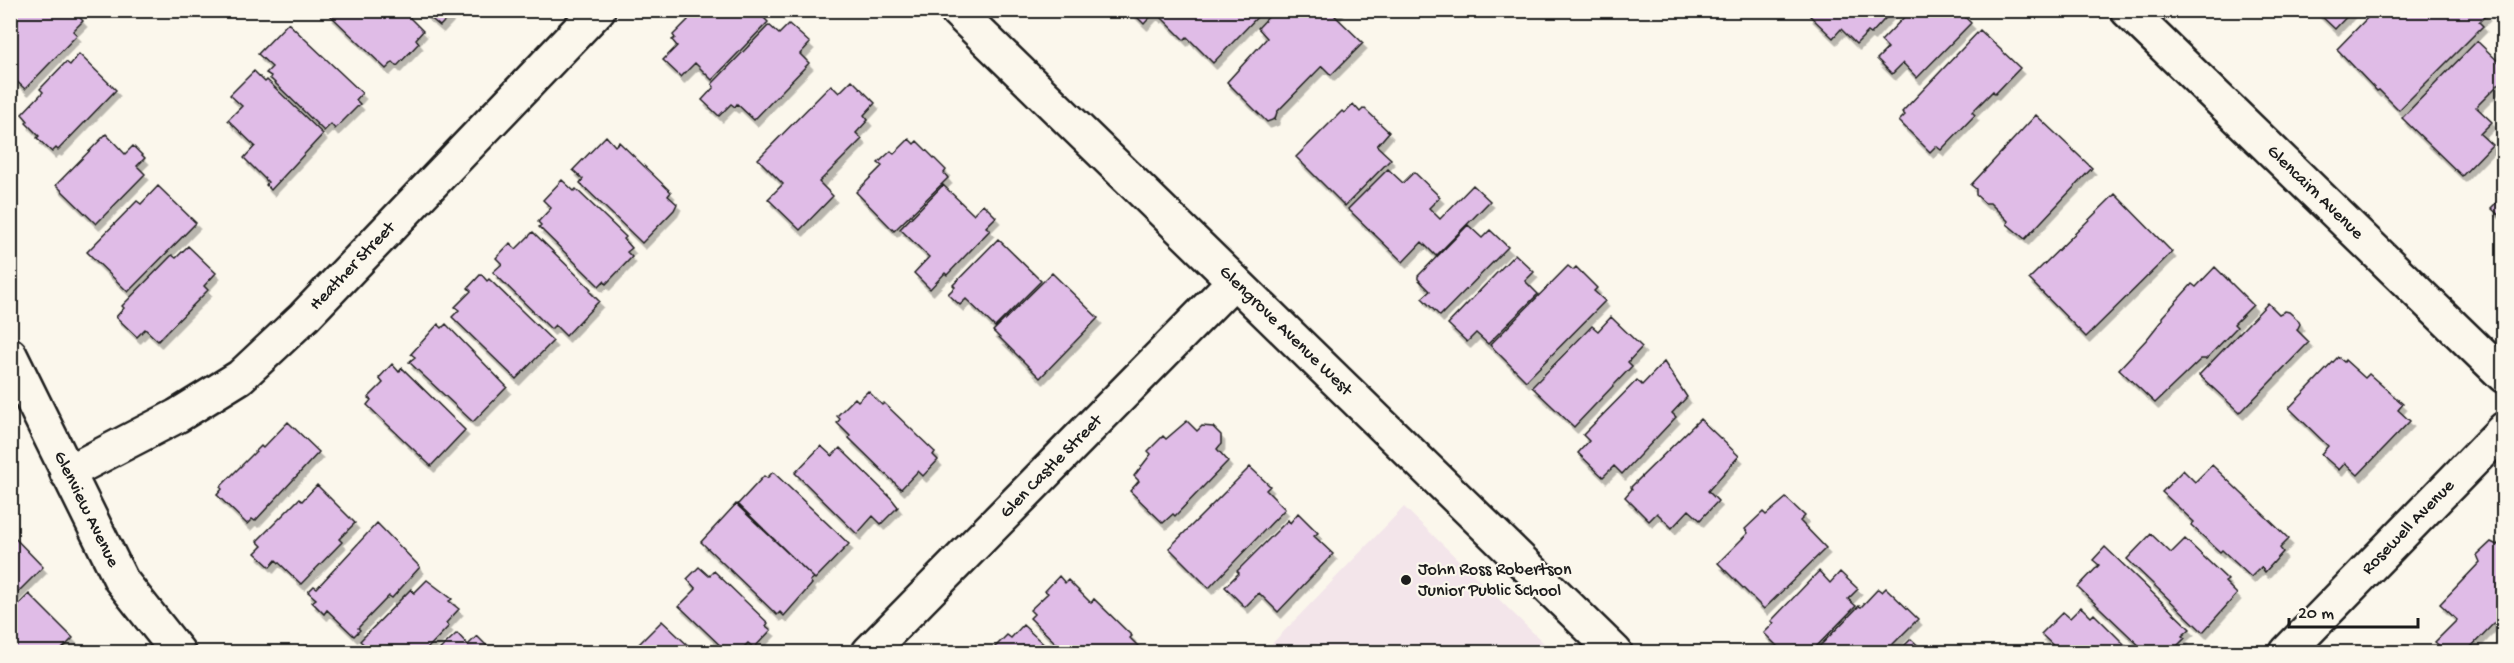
<svg xmlns="http://www.w3.org/2000/svg" width="2514" height="663" viewBox="0 0 2514 663" font-family="'Gochi Hand',sans-serif">
  <style>
    .built { fill: #f3e5ea }
    .building { fill: #e0bce7; stroke: #1c1c1c; stroke-width: 1.5; filter: url(#shadow) }
    .lines { fill: none; stroke-linecap: round; stroke-linejoin: round }
    .minor-casing { stroke: #1c1c1c; stroke-width: 38 }
    .tertiary-casing { stroke: #1c1c1c; stroke-width: 38 }
    .minor { stroke: #fbf7ec; stroke-width: 33 }
    .tertiary { stroke: #fbf7ec; stroke-width: 33 }
    .poi-dot { fill: #1c1c1c; stroke: #fbf7ec; stroke-width: 2 }
    .labels { text-anchor: middle; dominant-baseline: central; stroke-width: 4.5; stroke-linejoin: round; paint-order: stroke }
    .street-label { font-size: 18px; fill: #1c1c1c; stroke: #fbf7ec }
    .poi-label { font-size: 18px; fill: #1c1c1c; stroke: #fbf7ec; text-anchor: start }
  </style>
  <defs>
    <filter id="shadow"><feDropShadow dx="3.5" dy="6" stdDeviation="0" flood-color="#0004"/></filter>
  </defs>
  <rect width="100%" height="100%" fill="#fbf7ec"/>
  <filter id="ink" filterUnits="userSpaceOnUse"><feTurbulence type="fractalNoise" baseFrequency=".0167" numOctaves="2"/><feDisplacementMap in="SourceGraphic" scale="12" xChannelSelector="R" yChannelSelector="G"/><feConvolveMatrix kernelMatrix="1 2 1 2 8 2 1 2 1" color-interpolation-filters="sRGB"/></filter>
  <g filter="url(#ink)">
    <path class="built" d="M 1404,507 L 1553,652 L 1264,652 Z"/>
    <path class="building" d="M 15,10 L 73,10 L 83,21 L 73,31 L 77,35 L 25,89 L 10,75 L 10,15 Z
      M 335,10 L 402,10 L 423,31 L 416,39 L 419,43 L 397,66 L 393,62 L 386,69 L 330,15 Z
      M 421,10 L 455,10 L 440,26 Z
      M 691,10 L 765,10 L 761,15 L 768,22 L 712,80 L 695,63 L 681,77 L 663,60 L 677,46 L 672,40 L 675,38 L 673,35 L 688,20 L 685,17 Z
      M 1130,10 L 1164,10 L 1158,17 L 1154,13 L 1144,24 Z
      M 1165,10 L 1264,10 L 1213,63 L 1187,37 L 1184,40 L 1160,16 Z
      M 1275,10 L 1340,10 L 1335,16 L 1363,43 L 1331,75 L 1322,66 L 1277,112 L 1275,119 L 1267,122 L 1227,82 L 1267,38 L 1258,28 Z
      M 1815,10 L 1893,10 L 1871,34 L 1868,32 L 1856,44 L 1841,29 L 1833,38 L 1810,16 Z
      M 1911,10 L 1958,10 L 1971,23 L 1917,78 L 1903,63 L 1892,74 L 1877,59 L 1888,48 L 1881,41 Z
      M 2315,10 L 2353,10 L 2335,29 Z
      M 2375,10 L 2482,10 L 2486,15 L 2479,22 L 2483,26 L 2399,110 L 2379,90 L 2377,91 L 2337,49 Z
      M 288,23 L 362,93 L 356,100 L 360,104 L 335,129 L 331,124 L 324,131 L 270,78 L 271,76 L 266,73 L 272,67 L 258,54 Z
      M 789,24 L 810,43 L 800,54 L 809,63 L 754,120 L 737,104 L 735,107 L 731,104 L 719,116 L 702,100 L 714,87 L 712,84 L 769,25 L 779,34 Z
      M 1980,30 L 2020,68 L 1995,94 L 1993,91 L 1972,112 L 1975,115 L 1941,150 L 1936,146 L 1930,152 L 1899,121 L 1905,115 L 1902,112 Z
      M 2477,41 L 2504,67 L 2504,79 L 2476,107 L 2492,122 L 2480,134 L 2492,145 L 2462,176 L 2402,118 Z
      M 79,54 L 116,90 L 58,150 L 56,148 L 52,152 L 37,138 L 39,136 L 26,123 L 28,121 L 22,114 L 43,92 L 40,89 L 66,62 L 70,65 Z
      M 254,71 L 265,82 L 267,80 L 323,134 L 271,190 L 266,185 L 268,182 L 244,158 L 255,146 L 228,120 L 242,106 L 230,95 Z
      M 852,80 L 875,103 L 864,115 L 868,120 L 856,133 L 862,139 L 819,182 L 833,196 L 800,230 L 768,199 L 783,184 L 758,159 L 831,85 L 839,93 Z
      M 1353,104 L 1360,112 L 1364,108 L 1389,132 L 1377,146 L 1391,159 L 1345,206 L 1296,157 L 1342,111 L 1344,113 Z
      M 2036,115 L 2092,168 L 2025,239 L 2007,224 L 2008,221 L 1990,203 L 1985,203 L 1976,195 L 1976,189 L 1971,185 Z
      M 106,134 L 125,154 L 133,146 L 145,158 L 137,166 L 145,174 L 96,224 L 56,185 Z
      M 606,136 L 615,146 L 619,142 L 671,192 L 668,196 L 677,204 L 674,210 L 642,243 L 580,183 L 583,179 L 573,170 Z
      M 909,139 L 914,144 L 917,141 L 946,170 L 944,173 L 948,178 L 894,231 L 856,192 L 882,166 L 878,163 L 891,151 L 894,154 Z
      M 1388,169 L 1403,183 L 1414,172 L 1440,197 L 1429,208 L 1440,219 L 1473,185 L 1490,201 L 1436,256 L 1422,242 L 1403,262 L 1348,209 Z
      M 562,180 L 574,191 L 576,189 L 626,237 L 624,239 L 632,248 L 627,252 L 632,257 L 606,284 L 604,281 L 599,286 L 539,227 L 541,225 L 538,222 L 551,208 L 543,200 Z
      M 943,185 L 973,214 L 983,204 L 996,217 L 986,227 L 990,230 L 947,275 L 945,273 L 930,289 L 914,273 L 929,257 L 900,229 Z
      M 158,186 L 196,223 L 128,292 L 87,252 L 137,201 L 141,204 Z
      M 2115,194 L 2172,252 L 2086,337 L 2029,279 Z
      M 2504,195 L 2504,220 L 2491,208 Z
      M 1468,225 L 1482,238 L 1490,230 L 1508,247 L 1440,316 L 1422,298 L 1430,291 L 1418,279 L 1418,276 Z
      M 533,232 L 591,289 L 589,291 L 599,301 L 566,336 L 555,325 L 551,329 L 493,272 L 502,264 L 496,258 L 510,243 L 516,249 Z
      M 998,239 L 1041,281 L 995,327 L 966,299 L 960,305 L 948,294 L 955,287 L 953,285 Z
      M 188,246 L 216,273 L 204,286 L 208,290 L 158,341 L 145,329 L 137,337 L 116,317 L 124,308 L 122,306 L 172,255 L 176,258 Z
      M 1515,254 L 1534,272 L 1525,281 L 1538,294 L 1488,344 L 1476,333 L 1467,342 L 1448,324 Z
      M 1568,266 L 1573,270 L 1576,267 L 1597,288 L 1594,291 L 1605,301 L 1526,381 L 1490,345 Z
      M 2215,267 L 2253,305 L 2234,324 L 2237,327 L 2206,359 L 2201,359 L 2155,403 L 2119,369 L 2147,339 L 2162,320 L 2162,317 L 2192,284 L 2196,287 Z
      M 1052,273 L 1098,318 L 1040,378 L 993,331 Z
      M 481,274 L 487,281 L 489,279 L 553,341 L 516,379 L 452,317 L 459,310 L 455,307 L 471,291 L 468,288 Z
      M 2268,303 L 2279,314 L 2285,311 L 2289,312 L 2298,320 L 2300,324 L 2297,330 L 2309,342 L 2240,413 L 2199,375 Z
      M 1611,317 L 1642,347 L 1628,362 L 1632,366 L 1574,427 L 1532,387 L 1592,326 L 1598,331 Z
      M 438,324 L 442,328 L 446,324 L 507,387 L 473,422 L 409,362 L 415,357 L 411,354 Z
      M 2338,357 L 2344,362 L 2345,360 L 2365,378 L 2369,374 L 2403,404 L 2398,410 L 2410,421 L 2358,475 L 2345,463 L 2339,470 L 2321,454 L 2328,446 L 2289,408 Z
      M 1664,362 L 1687,397 L 1672,413 L 1676,417 L 1622,474 L 1614,466 L 1603,477 L 1578,453 L 1589,441 L 1583,435 L 1637,380 L 1642,385 Z
      M 392,364 L 399,372 L 402,368 L 465,430 L 431,466 L 367,405 L 371,400 L 368,398 L 383,383 L 379,378 Z
      M 868,391 L 882,405 L 884,403 L 935,452 L 933,455 L 938,460 L 923,476 L 918,471 L 901,489 L 849,438 L 850,436 L 837,423 L 840,419 L 837,416 L 855,398 L 858,401 Z
      M 1700,419 L 1739,456 L 1708,491 L 1718,501 L 1700,520 L 1689,510 L 1672,528 L 1657,513 L 1649,521 L 1625,497 L 1632,489 L 1631,487 Z
      M 1187,421 L 1197,431 L 1202,426 L 1213,427 L 1221,435 L 1221,444 L 1217,449 L 1228,461 L 1175,516 L 1173,514 L 1163,523 L 1130,491 L 1139,481 L 1134,476 L 1151,454 L 1148,451 L 1163,436 L 1166,439 Z
      M 288,422 L 319,452 L 255,521 L 252,519 L 247,524 L 217,495 L 222,489 L 220,487 L 261,446 L 263,448 Z
      M 821,446 L 832,456 L 840,448 L 891,498 L 898,507 L 881,524 L 873,516 L 857,534 L 795,473 Z
      M 2212,465 L 2289,539 L 2280,548 L 2283,552 L 2265,572 L 2261,567 L 2251,577 L 2222,550 L 2220,552 L 2191,525 L 2194,522 L 2162,492 L 2183,470 L 2195,482 Z
      M 1250,467 L 1270,486 L 1266,490 L 1285,509 L 1209,588 L 1169,548 Z
      M 773,472 L 849,544 L 815,579 L 738,504 L 764,476 L 767,478 Z
      M 317,485 L 355,523 L 339,539 L 342,542 L 301,584 L 276,560 L 270,567 L 255,553 L 262,546 L 257,541 L 299,499 L 302,501 Z
      M 1786,498 L 1805,516 L 1800,521 L 1826,548 L 1764,609 L 1718,563 L 1748,533 L 1745,529 L 1763,512 L 1766,515 Z
      M 736,504 L 814,578 L 810,581 L 812,584 L 784,616 L 780,612 L 777,615 L 701,542 Z
      M 1298,513 L 1318,533 L 1314,536 L 1333,554 L 1278,612 L 1259,593 L 1245,607 L 1225,587 L 1239,573 L 1237,571 L 1288,520 L 1290,523 Z
      M 377,523 L 420,567 L 392,598 L 389,596 L 358,628 L 360,630 L 354,636 L 327,610 L 324,614 L 312,602 L 316,599 L 308,592 L 314,586 L 317,588 Z
      M 10,533 L 43,567 L 10,600 Z
      M 2151,534 L 2171,553 L 2185,539 L 2228,580 L 2225,582 L 2237,594 L 2203,632 L 2127,559 Z
      M 2504,538 L 2504,617 L 2499,622 L 2497,620 L 2466,652 L 2447,652 L 2435,642 L 2457,620 L 2440,604 L 2480,562 L 2477,555 L 2491,542 L 2497,545 Z
      M 2105,547 L 2190,629 L 2182,636 L 2185,638 L 2171,652 L 2146,652 L 2078,587 L 2099,565 L 2093,560 Z
      M 699,567 L 709,576 L 714,571 L 768,623 L 766,626 L 771,630 L 754,648 L 748,643 L 739,652 L 727,652 L 679,606 L 696,589 L 687,579 Z
      M 1819,571 L 1830,583 L 1840,572 L 1858,589 L 1848,599 L 1856,606 L 1811,652 L 1783,652 L 1764,633 L 1774,623 L 1771,621 Z
      M 1059,576 L 1065,583 L 1068,580 L 1091,603 L 1094,599 L 1132,636 L 1130,638 L 1141,649 L 1138,652 L 1125,651 L 1065,652 L 1030,618 L 1034,614 L 1030,610 L 1048,593 L 1045,591 Z
      M 427,580 L 452,599 L 449,601 L 459,609 L 446,623 L 449,626 L 424,652 L 372,652 L 360,641 L 411,589 L 414,593 Z
      M 1886,588 L 1918,619 L 1885,652 L 1814,652 L 1859,606 L 1861,607 L 1878,589 L 1882,592 Z
      M 29,594 L 73,638 L 59,652 L 10,652 L 10,613 Z
      M 2081,607 L 2091,617 L 2094,614 L 2132,652 L 2060,652 L 2041,634 L 2063,612 L 2070,618 Z
      M 662,621 L 695,652 L 631,652 Z
      M 1023,625 L 1052,652 L 990,652 L 1007,635 L 1011,638 Z
      M 457,633 L 468,645 L 477,636 L 493,652 L 437,652 Z
      M 1911,639 L 1925,652 L 1893,652 L 1900,646 L 1902,648 Z"/>
    <g class="lines">
      <g class="minor-casing">
        <g id="minor">
          <path id="s1" d="M 956,10 L 1615,652"/>
          <path id="s2" d="M 10,355 L 121,580 L 178,652"/>
          <path id="s3" d="M 67,473 L 177,416 L 240,377 L 304,317 L 598,10"/>
          <path id="s4" d="M 869,652 L 1234,281"/>
          <path id="s5" d="M 2287,652 L 2504,429"/>
        </g>
      </g>
      <g class="tertiary-casing">
        <g id="tertiary">
          <path id="s6" d="M 2127,10 L 2504,376"/>
        </g>
      </g>
      <use href="#minor" class="minor"/>
      <use href="#tertiary" class="tertiary"/>
    </g>
  </g>
  <circle class="poi-dot" cx="1406" cy="580" r="6"/>
  <g class="labels">
    <g class="street-label">
      <text stroke="none"><textPath href="#s6" startOffset="262">Glencairn Avenue</textPath></text>
      <text stroke="none"><textPath href="#s3" startOffset="356">Heather Street</textPath></text>
      <text stroke="none"><textPath href="#s1" startOffset="460">Glengrove Avenue West</textPath></text>
      <text stroke="none"><textPath href="#s4" startOffset="260">Glen Castle Street</textPath></text>
      <text stroke="none"><textPath href="#s2" startOffset="172">Glenview Avenue</textPath></text>
      <text stroke="none"><textPath href="#s5" startOffset="174">Rosewell Avenue</textPath></text>
    </g>
    <g class="poi-label">
      <text x="1418" y="570">John Ross Robertson<tspan x="1418" dy="21">Junior Public School</tspan></text>
    </g>
  </g>
  <rect width="2514" height="663" fill="none" stroke="#fbf7ec" stroke-width="36"/>
  <rect x="18" y="18" width="2478" height="627" fill="none" stroke="#1c1c1c" stroke-width="2" filter="url(#ink)"/>
  <path d="M2289 618v9h129v-9" fill="none" stroke="#1c1c1c" stroke-width="3"/>
  <text x="2298" y="618" font-size="18" fill="#1c1c1c" stroke="#fbf7ec" stroke-width="4.5" paint-order="stroke">20 m</text>
</svg>
